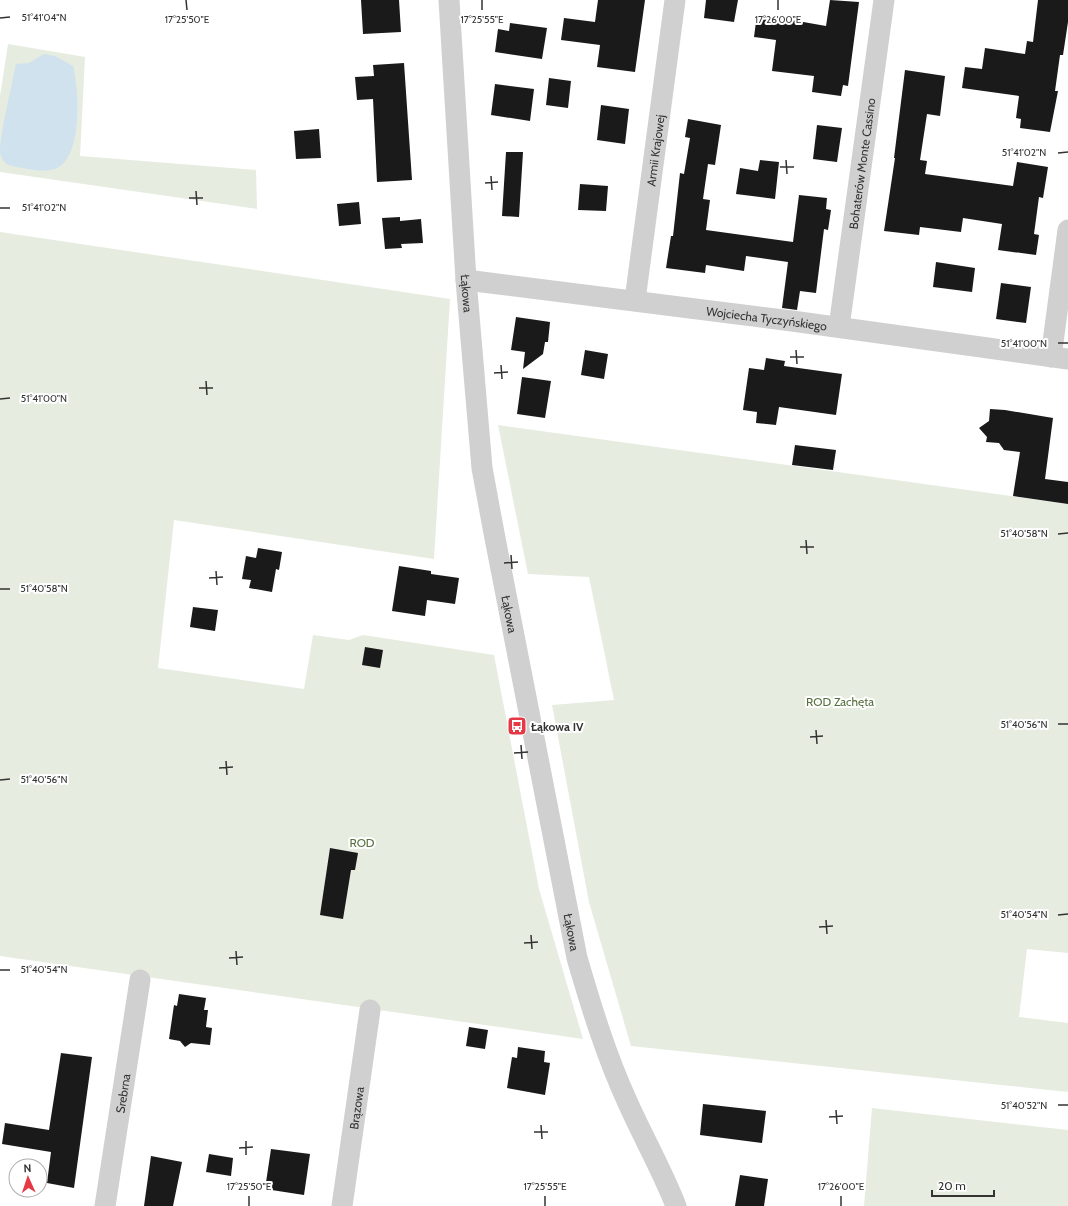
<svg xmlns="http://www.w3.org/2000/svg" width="1068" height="1206" viewBox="0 0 1068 1206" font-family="Cabin,sans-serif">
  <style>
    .green { fill: #e6ecdf }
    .water { fill: #cfe2ee }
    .building { fill: #1a1a1a }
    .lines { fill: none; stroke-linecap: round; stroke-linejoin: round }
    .minor { stroke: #d0d0d0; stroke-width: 21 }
    .ticks { fill: none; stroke: #333; stroke-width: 1.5 }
    .labels { text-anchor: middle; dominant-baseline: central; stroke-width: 4; stroke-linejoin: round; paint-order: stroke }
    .street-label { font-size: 12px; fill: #333; stroke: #fff }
    .park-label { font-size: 12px; fill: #56703f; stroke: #fff }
    .poi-label { font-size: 12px; font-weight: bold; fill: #333; stroke: #fff; text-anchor: start }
    .ticks-label { font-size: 10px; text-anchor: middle; fill: #333; stroke: #fff; stroke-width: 4; stroke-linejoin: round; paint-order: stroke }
  </style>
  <rect width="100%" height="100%" fill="#fff"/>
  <path class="green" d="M 8,44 L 85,57 L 80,156 L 256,170 L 257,209 L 0,172 L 0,96 Z
    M 0,232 L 450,299 L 434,559 L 174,520 L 158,668 L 304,689 L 313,635 L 349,640 L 363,635 L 494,655 L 539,889 L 583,1039 L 0,956 Z
    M 498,425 L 1068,504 L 1068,953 L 1027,949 L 1019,1017 L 1068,1023 L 1068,1092 L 631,1046 L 589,902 L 552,705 L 614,700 L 589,577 L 528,574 Z
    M 872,1108 L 1068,1130 L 1068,1206 L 864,1206 Z"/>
  <path class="water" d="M 44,54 L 55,56 L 73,66 C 79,89 83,156 57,168 C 45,174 24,168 11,166 C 5,164 1,159 0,152 C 0,134 12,84 16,64 L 29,63 Z"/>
  <path class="building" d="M 361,0 L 399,0 L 401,32 L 363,34 Z
    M 598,0 L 645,0 L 635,72 L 597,67 L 600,45 L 561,40 L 564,18 L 595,22 Z
    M 706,0 L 738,0 L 734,22 L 704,18 Z
    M 830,0 L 859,2 L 848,86 L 843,85 L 841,96 L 812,92 L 814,76 L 772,71 L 776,40 L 754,37 L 757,14 L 826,26 Z
    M 1038,0 L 1068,0 L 1068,22 L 1063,55 L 1060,55 L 1055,91 L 1058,91 L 1050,132 L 1020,128 L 1021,119 L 1016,118 L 1019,96 L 962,88 L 965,67 L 982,69 L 985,48 L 1025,54 L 1027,41 L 1033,42 Z
    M 510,23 L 547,28 L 542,59 L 495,52 L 498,29 L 509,31 Z
    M 404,63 L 412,180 L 377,182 L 373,99 L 357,100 L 355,77 L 374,76 L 373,65 Z
    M 905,70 L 945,76 L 940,116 L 927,114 L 920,160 L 927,161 L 925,174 L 1013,186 L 1017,162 L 1048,167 L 1043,198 L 1039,197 L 1034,234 L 1039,235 L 1036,255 L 998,250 L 1002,224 L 963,218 L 961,232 L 920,227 L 919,235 L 884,231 L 895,158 L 894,158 Z
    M 549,78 L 571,81 L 568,108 L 546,105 Z
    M 495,84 L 534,89 L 530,121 L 491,115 Z
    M 601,105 L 629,109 L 625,144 L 597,140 Z
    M 688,119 L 721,125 L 715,165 L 708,164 L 703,199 L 710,200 L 706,230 L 793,242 L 799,195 L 827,198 L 826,209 L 831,210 L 828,230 L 824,229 L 816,293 L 800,291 L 797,310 L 782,308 L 788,262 L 746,256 L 744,271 L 706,265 L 705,273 L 666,268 L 671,236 L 673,236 L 680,173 L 684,174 L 690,138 L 685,137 Z
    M 817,125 L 842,128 L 837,162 L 813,159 Z
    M 319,129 L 321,158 L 296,159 L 294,131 Z
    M 506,152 L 523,152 L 519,217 L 502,216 Z
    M 760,160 L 779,162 L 775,199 L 736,194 L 740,168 L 758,171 Z
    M 580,184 L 608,186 L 606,211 L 578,210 Z
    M 359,202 L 361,224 L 339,226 L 337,204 Z
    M 400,217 L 400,221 L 421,219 L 423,243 L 401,244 L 402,248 L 385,249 L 382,218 Z
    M 936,262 L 975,268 L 972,292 L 933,287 Z
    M 1001,283 L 1031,287 L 1026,323 L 996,319 Z
    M 516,317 L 550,322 L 548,342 L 545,342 L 543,354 L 523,369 L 525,352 L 511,350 Z
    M 585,350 L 608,354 L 604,379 L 581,375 Z
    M 766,358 L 785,361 L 784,366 L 842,374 L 836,415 L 779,407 L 776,425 L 756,423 L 757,412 L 743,410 L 749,368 L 764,370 Z
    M 522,377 L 551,381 L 545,418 L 517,414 Z
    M 990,409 L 1005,410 L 1053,418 L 1045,479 L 1068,482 L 1068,504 L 1013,496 L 1020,452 L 1004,450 L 999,443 L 986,442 L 987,437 L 979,428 L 989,421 Z
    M 795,445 L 836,450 L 833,470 L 792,465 Z
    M 258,548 L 282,552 L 279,570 L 276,569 L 272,592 L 249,588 L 251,580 L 242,579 L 246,556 L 256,558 Z
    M 399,566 L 431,571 L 431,574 L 459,578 L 455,604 L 427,600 L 425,616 L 392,611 Z
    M 193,607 L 218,610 L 215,631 L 190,627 Z
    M 365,647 L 383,650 L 380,668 L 362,665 Z
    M 330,848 L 358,853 L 355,870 L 351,870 L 343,919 L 320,915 Z
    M 179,994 L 206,998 L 204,1010 L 208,1010 L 206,1027 L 212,1028 L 210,1045 L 191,1043 L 185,1047 L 180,1041 L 169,1039 L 174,1005 L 177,1006 Z
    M 469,1027 L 488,1030 L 485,1049 L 466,1046 Z
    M 518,1047 L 545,1051 L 544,1062 L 550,1063 L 545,1095 L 507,1088 L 512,1057 L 517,1058 Z
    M 61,1053 L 92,1057 L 74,1188 L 47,1183 L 51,1152 L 2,1144 L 5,1123 L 49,1130 Z
    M 703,1104 L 766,1111 L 762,1143 L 700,1135 Z
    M 271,1149 L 310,1154 L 304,1195 L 265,1189 Z
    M 209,1154 L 233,1158 L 231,1176 L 206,1172 Z
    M 151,1156 L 182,1162 L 173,1206 L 144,1206 Z
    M 740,1175 L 768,1179 L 764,1206 L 735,1206 Z"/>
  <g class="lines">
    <g class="minor">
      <path id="s1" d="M 449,0 L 466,280 L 482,468 L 494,533 L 577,958 C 591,1006 606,1055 627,1101 C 643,1137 662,1170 676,1206"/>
      <path id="s2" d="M 466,280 L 792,321 L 1068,359"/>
      <path id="s3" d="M 635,300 L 675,0"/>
      <path id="s4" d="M 839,327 L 884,0"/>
      <path d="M 1051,357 L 1068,230"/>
      <path id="s5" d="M 105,1206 L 140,980"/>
      <path id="s6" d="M 342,1206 L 370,1010"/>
    </g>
  </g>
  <path class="ticks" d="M 186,0 L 187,10M 482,0 L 482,10M 778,0 L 778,10M 0,18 L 10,17M 1058,153 L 1068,152M 786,160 L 787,174M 780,167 L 794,167M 491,176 L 492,190M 485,183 L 498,182M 196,191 L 197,205M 189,198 L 203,198M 0,208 L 10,208M 1058,343 L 1068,343M 796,350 L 797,364M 790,357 L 804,357M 501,365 L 502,379M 494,373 L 508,372M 206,381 L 207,395M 199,388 L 213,388M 0,399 L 10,398M 1058,534 L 1068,533M 806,540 L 807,554M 800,547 L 814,547M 511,555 L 512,569M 504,563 L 518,562M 216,571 L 217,585M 209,578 L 223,577M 0,589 L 10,589M 1058,724 L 1068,724M 816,730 L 817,744M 810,737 L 823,736M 521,745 L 522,759M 514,753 L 528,752M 226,761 L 227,775M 219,768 L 233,767M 0,780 L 10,779M 1058,915 L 1068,914M 826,920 L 827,934M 819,927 L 833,926M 531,935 L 532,949M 524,943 L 538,942M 236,951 L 237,965M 229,958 L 243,957M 0,970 L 10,970M 1058,1105 L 1068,1105M 836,1110 L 837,1124M 829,1117 L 843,1116M 541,1125 L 542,1139M 534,1132 L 548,1132M 246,1141 L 246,1155M 239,1148 L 253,1147M 249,1196 L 249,1206M 545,1196 L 545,1206M 841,1196 L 841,1206"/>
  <defs>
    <g id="bus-square" transform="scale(1)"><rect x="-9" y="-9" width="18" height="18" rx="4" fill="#e63946" stroke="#fff"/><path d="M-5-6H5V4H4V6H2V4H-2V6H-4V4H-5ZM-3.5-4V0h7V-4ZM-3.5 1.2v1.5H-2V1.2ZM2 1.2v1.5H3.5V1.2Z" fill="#fff"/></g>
  </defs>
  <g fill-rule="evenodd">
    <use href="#bus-square" x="517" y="726"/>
  </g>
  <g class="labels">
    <g class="street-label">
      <text stroke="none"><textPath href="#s3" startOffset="151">Armii Krajowej</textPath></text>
      <text stroke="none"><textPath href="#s4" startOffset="165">Bohaterów Monte Cassino</textPath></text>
      <text stroke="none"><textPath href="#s1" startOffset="294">Łąkowa</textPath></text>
      <text stroke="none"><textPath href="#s2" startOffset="303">Wojciecha Tyczyńskiego</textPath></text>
      <text stroke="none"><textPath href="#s1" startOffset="618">Łąkowa</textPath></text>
      <text stroke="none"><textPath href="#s1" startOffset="942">Łąkowa</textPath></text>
      <text stroke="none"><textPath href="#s5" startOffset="114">Srebrna</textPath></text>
      <text stroke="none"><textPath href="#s6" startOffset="99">Brązowa</textPath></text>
    </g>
    <g class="park-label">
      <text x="840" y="701">ROD Zachęta</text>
      <text x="362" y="842">ROD</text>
    </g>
    <g class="poi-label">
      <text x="531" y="726">Łąkowa IV</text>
    </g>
  </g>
  <g class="ticks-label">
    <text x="44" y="21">51°41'04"N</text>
    <text x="187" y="23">17°25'50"E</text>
    <text x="482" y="23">17°25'55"E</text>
    <text x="778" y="23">17°26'00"E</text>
    <text x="1024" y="156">51°41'02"N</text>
    <text x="44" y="211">51°41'02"N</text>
    <text x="1024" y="347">51°41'00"N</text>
    <text x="44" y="402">51°41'00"N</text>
    <text x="1024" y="537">51°40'58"N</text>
    <text x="44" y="592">51°40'58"N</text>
    <text x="1024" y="728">51°40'56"N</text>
    <text x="44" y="783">51°40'56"N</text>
    <text x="1024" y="918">51°40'54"N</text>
    <text x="44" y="973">51°40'54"N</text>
    <text x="1024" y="1109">51°40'52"N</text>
    <text x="249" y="1190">17°25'50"E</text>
    <text x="545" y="1190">17°25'55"E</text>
    <text x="841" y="1190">17°26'00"E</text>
  </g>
  <g transform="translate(28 1178) rotate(357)"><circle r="19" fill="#ffffff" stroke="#adadad"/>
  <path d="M0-3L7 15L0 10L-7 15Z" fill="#e63946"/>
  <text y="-6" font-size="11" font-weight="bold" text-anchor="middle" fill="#333333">N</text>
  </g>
  <path d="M932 1190v6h62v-6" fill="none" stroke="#333333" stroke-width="2"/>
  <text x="938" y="1190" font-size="12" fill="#333333" stroke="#ffffff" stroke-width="3" paint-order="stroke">20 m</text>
</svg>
